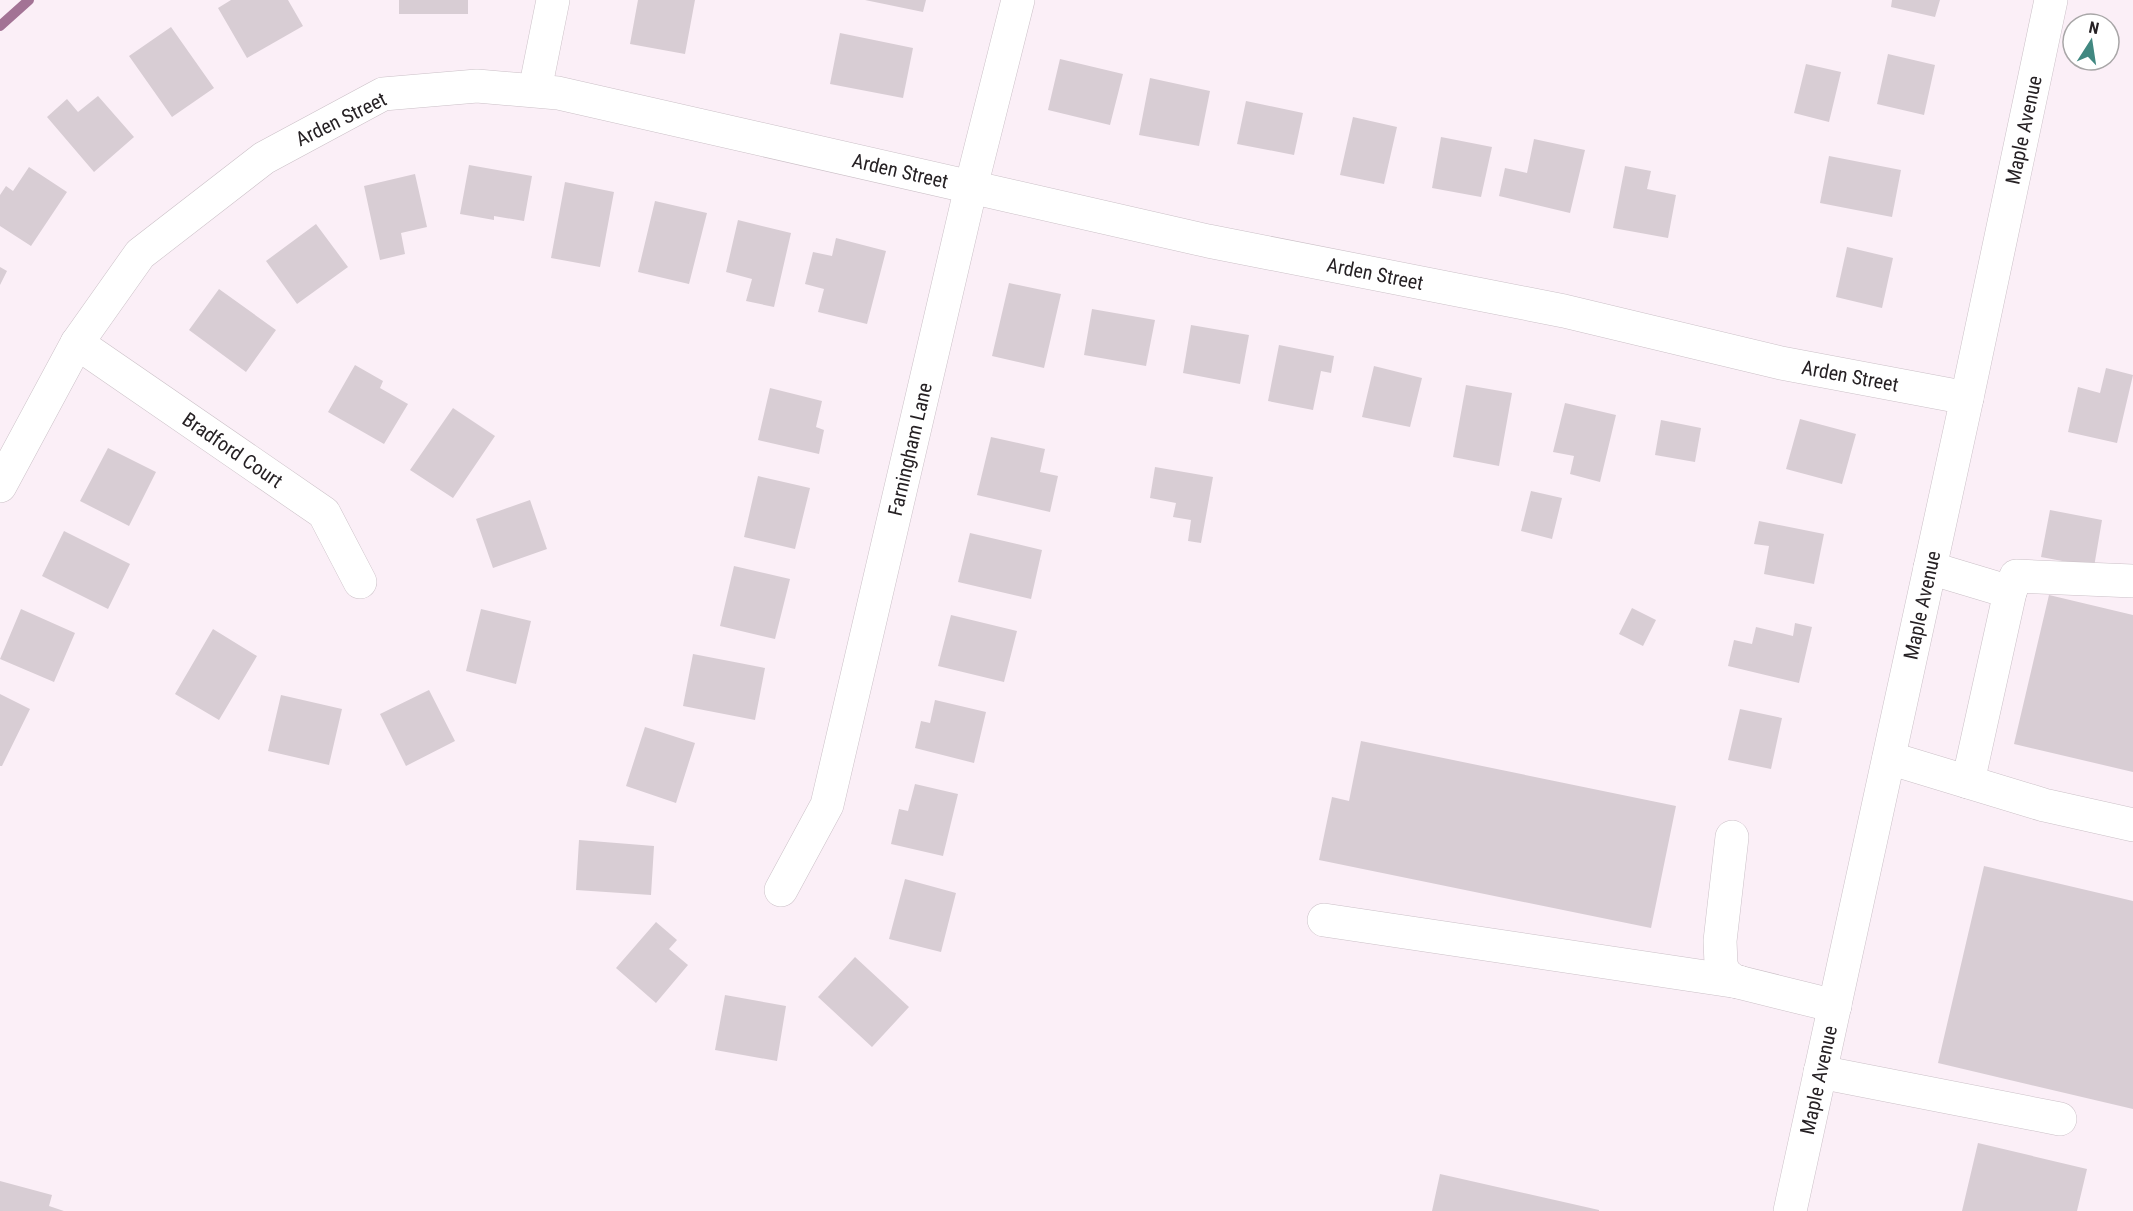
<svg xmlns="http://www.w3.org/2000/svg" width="2133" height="1211" viewBox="0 0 2133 1211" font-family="'Roboto Condensed',sans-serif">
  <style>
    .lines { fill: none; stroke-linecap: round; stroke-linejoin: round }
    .stream { stroke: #a37395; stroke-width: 10 }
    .building { fill: #d8cdd4 }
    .minor-casing { stroke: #cbc0c7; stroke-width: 34 }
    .major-casing { stroke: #cbc0c7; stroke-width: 34 }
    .minor { stroke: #fff; stroke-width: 33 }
    .major { stroke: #fff; stroke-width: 33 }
    .labels { text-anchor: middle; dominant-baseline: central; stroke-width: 4.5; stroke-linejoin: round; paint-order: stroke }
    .street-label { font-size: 20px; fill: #262124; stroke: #fff }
  </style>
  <rect width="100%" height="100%" fill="#fbeff7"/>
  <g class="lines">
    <path class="stream" d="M 0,26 L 29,0"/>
  </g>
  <path class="building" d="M 231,0 L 288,0 L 303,26 L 247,58 L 218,8 Z
    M 399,0 L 468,0 L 468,14 L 399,14 Z
    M 638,0 L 695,0 L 685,54 L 630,44 Z
    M 865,0 L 926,0 L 923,12 Z
    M 1892,0 L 1940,0 L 1935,17 L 1891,7 Z
    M 171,27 L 214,88 L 172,117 L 129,56 Z
    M 840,33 L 913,48 L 903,98 L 830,84 Z
    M 1888,54 L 1935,65 L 1924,115 L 1877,104 Z
    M 1060,59 L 1123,74 L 1110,125 L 1048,110 Z
    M 1806,64 L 1841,72 L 1829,122 L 1794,113 Z
    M 1150,78 L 1210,91 L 1199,146 L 1139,135 Z
    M 98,96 L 134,137 L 94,172 L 47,117 L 67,99 L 78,112 Z
    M 1246,101 L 1303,113 L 1294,155 L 1237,144 Z
    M 1353,117 L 1397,127 L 1384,184 L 1340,175 Z
    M 1441,137 L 1492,147 L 1481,197 L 1432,188 Z
    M 1534,139 L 1585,150 L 1570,213 L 1499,196 L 1505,168 L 1527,173 Z
    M 1829,156 L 1901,170 L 1892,217 L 1820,203 Z
    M 469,165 L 532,176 L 524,221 L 494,216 L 494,220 L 460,214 Z
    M 1625,166 L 1651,171 L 1647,189 L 1676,195 L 1668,238 L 1613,228 Z
    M 29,167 L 67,192 L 31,246 L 0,226 L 0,195 L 6,186 L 13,191 Z
    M 415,174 L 427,227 L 401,233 L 405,254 L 380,260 L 364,186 Z
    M 565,182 L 614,192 L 600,267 L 551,258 Z
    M 655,201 L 707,213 L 689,284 L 638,272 Z
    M 738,220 L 791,233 L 774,307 L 746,301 L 752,279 L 726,272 Z
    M 316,224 L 348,267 L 297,304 L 266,261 Z
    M 836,238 L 886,251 L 867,324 L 818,312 L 824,289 L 805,284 L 813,252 L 832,256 Z
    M 1847,247 L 1893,258 L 1882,308 L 1836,297 Z
    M 0,267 L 7,271 L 0,285 Z
    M 1009,283 L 1061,294 L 1044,368 L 992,356 Z
    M 219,289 L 276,330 L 246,372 L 189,330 Z
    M 1092,309 L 1155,320 L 1146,366 L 1084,355 Z
    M 1191,325 L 1249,335 L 1240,384 L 1183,373 Z
    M 1279,345 L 1334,356 L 1331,373 L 1321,371 L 1313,410 L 1268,401 Z
    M 355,365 L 383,381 L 380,388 L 408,404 L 384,444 L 328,412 Z
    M 1374,366 L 1422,378 L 1410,427 L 1362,417 Z
    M 2106,368 L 2133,375 L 2117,443 L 2068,432 L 2078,387 L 2100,393 Z
    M 1466,385 L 1512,393 L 1499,466 L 1453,457 Z
    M 770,388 L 822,401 L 816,427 L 824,430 L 819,454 L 758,440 Z
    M 1565,403 L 1616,415 L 1600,482 L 1570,474 L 1574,456 L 1553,452 Z
    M 453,408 L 495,436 L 453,498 L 410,470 Z
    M 1800,419 L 1856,434 L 1842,484 L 1786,469 Z
    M 1661,420 L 1701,428 L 1695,462 L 1655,455 Z
    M 991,437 L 1045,449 L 1040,472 L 1058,476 L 1050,512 L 977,495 Z
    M 108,448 L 156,472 L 129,526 L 80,501 Z
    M 1155,467 L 1213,477 L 1201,543 L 1188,541 L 1191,520 L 1173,517 L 1176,503 L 1150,498 Z
    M 758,476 L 810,488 L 795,549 L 744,537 Z
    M 1531,491 L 1562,498 L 1552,539 L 1521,531 Z
    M 530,500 L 547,549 L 493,568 L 476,519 Z
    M 2050,510 L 2102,520 L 2094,567 L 2041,557 Z
    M 1759,521 L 1824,534 L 1814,584 L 1764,574 L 1769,546 L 1754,544 Z
    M 64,531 L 130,564 L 108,609 L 42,576 Z
    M 970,533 L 1042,550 L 1031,599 L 958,582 Z
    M 734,566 L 790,579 L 775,639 L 720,626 Z
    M 2049,595 L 2133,615 L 2133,772 L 2014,744 Z
    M 1632,608 L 1656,620 L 1643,646 L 1619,634 Z
    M 21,609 L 75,633 L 54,682 L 0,659 Z
    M 481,609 L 531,621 L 516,684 L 466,671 Z
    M 951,615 L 1017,631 L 1004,682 L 938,666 Z
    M 1795,623 L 1812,627 L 1799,683 L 1728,666 L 1734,640 L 1752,644 L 1756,627 L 1793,636 Z
    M 213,629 L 257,656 L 219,720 L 175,694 Z
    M 693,654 L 765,668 L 755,720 L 683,706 Z
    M 429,690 L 455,741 L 406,766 L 380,714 Z
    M 0,694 L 30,709 L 2,766 L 0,766 Z
    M 281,695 L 342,709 L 329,765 L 268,751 Z
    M 935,700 L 986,712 L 974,763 L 915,748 L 921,721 L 930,723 Z
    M 1740,709 L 1782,718 L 1771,769 L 1728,760 Z
    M 645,727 L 695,743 L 676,803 L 626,786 Z
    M 1361,741 L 1676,806 L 1651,928 L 1319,860 L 1332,797 L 1349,801 Z
    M 915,784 L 958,794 L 943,856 L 891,844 L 899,809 L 908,811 Z
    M 579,840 L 654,846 L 651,895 L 576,890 Z
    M 1984,866 L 2133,901 L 2133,1109 L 1938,1063 Z
    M 905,879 L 956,893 L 941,952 L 889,939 Z
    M 656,922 L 677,940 L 669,949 L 688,965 L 656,1003 L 616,968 Z
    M 855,957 L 909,1007 L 872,1047 L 818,997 Z
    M 725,995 L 786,1006 L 777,1061 L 715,1050 Z
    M 1978,1143 L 2087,1169 L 2077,1211 L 1962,1211 Z
    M 1440,1174 L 1599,1210 L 1599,1211 L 1432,1211 Z
    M 0,1181 L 52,1195 L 49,1206 L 64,1211 L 0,1211 Z"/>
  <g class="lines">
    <g class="minor-casing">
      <g id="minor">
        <path d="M 535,90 L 553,0"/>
        <path id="s1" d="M 77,343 L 324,513 L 360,582"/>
        <path id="s2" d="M 0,486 L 77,343 L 140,254 L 264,158 L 383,94 L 477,86 L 558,93 L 1208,241 L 1564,311 L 1781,363 L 1967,398"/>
        <path d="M 1930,568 L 2010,592 L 1968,782"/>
        <path d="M 2010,592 L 2016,576 L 2133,581"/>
        <path d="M 1889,758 L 2044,805 L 2133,825"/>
        <path d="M 1732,837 L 1720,941 L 1721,964 L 1724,973 L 1734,981 L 1835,1006"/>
        <path id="s3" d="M 781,890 L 827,805 L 971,187 L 1018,0"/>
        <path d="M 1324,920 L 1739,982"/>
        <path d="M 1820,1072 L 2060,1119"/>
      </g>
    </g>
    <g class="major-casing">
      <g id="major">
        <path id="s4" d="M 1790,1211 L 1967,398 L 2051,0"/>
      </g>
    </g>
    <use href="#minor" class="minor"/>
    <use href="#major" class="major"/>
  </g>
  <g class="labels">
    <g class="street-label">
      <text transform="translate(341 119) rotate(-26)">Arden Street</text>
      <text stroke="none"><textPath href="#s4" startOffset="1106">Maple Avenue</textPath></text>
      <text stroke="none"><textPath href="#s2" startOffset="1090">Arden Street</textPath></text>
      <text stroke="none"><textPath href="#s2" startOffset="1576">Arden Street</textPath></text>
      <text stroke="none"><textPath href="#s2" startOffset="2062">Arden Street</textPath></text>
      <text stroke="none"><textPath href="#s3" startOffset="462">Farningham Lane</textPath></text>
      <text stroke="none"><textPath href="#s1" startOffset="189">Bradford Court</textPath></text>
      <text stroke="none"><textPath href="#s4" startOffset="620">Maple Avenue</textPath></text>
      <text stroke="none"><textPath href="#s4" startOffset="134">Maple Avenue</textPath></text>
    </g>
  </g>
  <g transform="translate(2091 42) rotate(12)"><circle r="28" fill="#ffffff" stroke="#a8a6a7" stroke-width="1.5"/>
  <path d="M0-4.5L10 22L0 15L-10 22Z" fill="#418881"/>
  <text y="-9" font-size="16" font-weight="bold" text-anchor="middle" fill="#262124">N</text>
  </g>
</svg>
